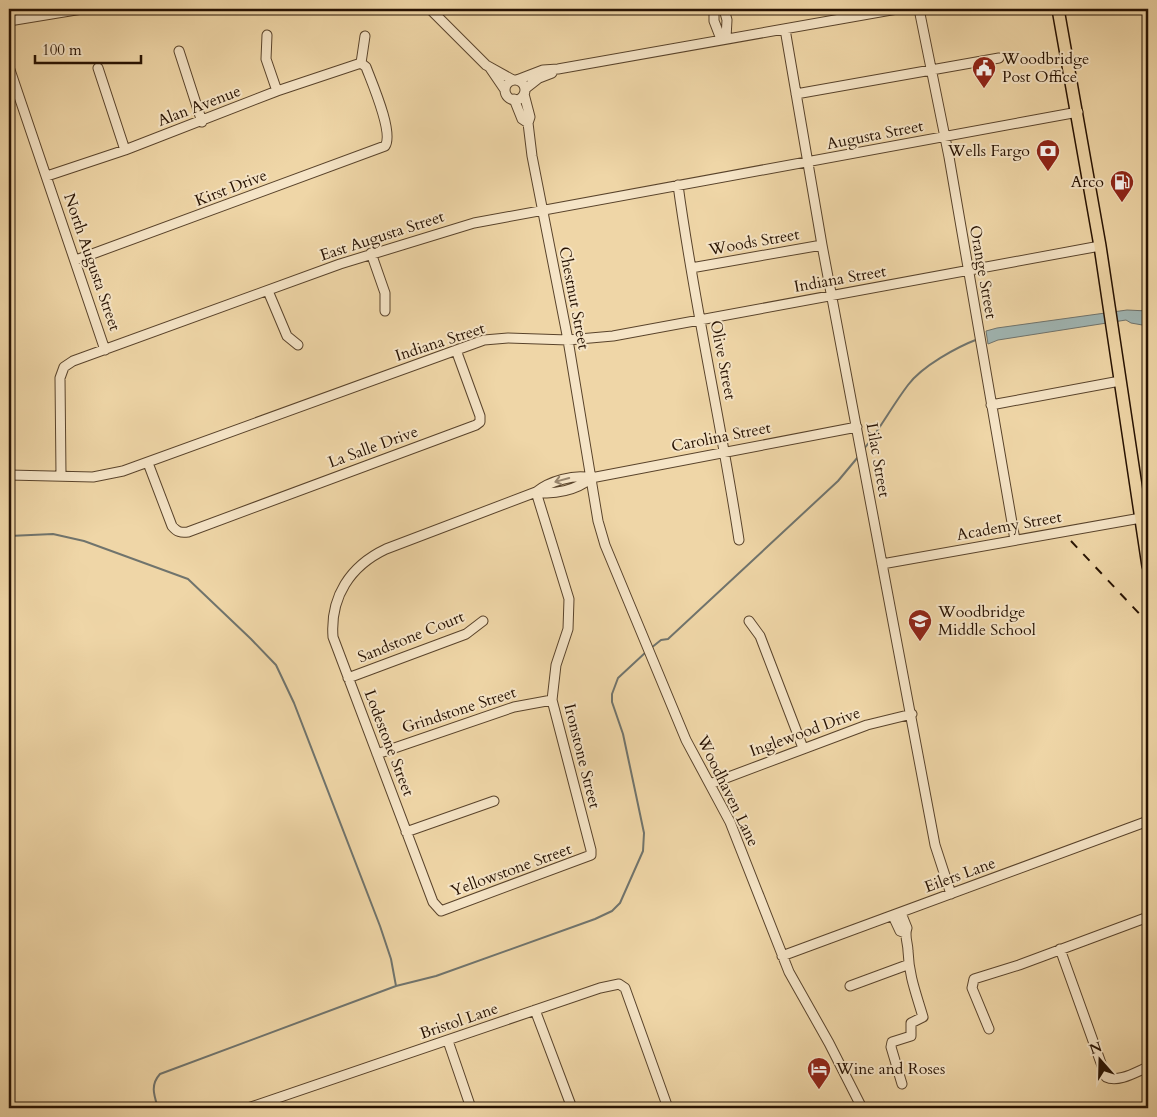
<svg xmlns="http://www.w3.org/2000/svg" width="1157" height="1117" viewBox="0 0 1157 1117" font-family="Cardo,serif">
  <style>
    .water { fill: #a0b6b4; stroke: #70746d }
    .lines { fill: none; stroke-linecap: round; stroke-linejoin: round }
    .stream { stroke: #70746d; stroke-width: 2 }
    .minor-casing { stroke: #59432b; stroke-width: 11 }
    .major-casing { stroke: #271202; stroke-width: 14 }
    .minor { stroke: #f5e4c6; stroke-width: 9 }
    .major { stroke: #efd6a7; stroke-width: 11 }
    .rail { stroke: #271202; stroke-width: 2; stroke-dasharray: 9 9; stroke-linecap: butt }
    .oneway { stroke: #98866e }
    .labels { text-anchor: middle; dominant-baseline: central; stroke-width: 4; stroke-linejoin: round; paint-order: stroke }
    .poi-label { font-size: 16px; fill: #271202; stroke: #f5e4c6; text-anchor: start }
    .street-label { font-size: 16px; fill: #271202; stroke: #f5e4c6 }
  </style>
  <rect width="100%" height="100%" fill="#efd6a7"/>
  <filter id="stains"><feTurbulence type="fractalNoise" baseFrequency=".004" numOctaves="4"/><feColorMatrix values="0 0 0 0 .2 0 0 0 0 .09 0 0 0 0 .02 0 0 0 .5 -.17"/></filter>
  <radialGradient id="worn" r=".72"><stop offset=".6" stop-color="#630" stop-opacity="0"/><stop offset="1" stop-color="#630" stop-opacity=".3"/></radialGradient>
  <path class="water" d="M 1127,310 L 1148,311 L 1148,326 L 1131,323 L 1126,320 L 998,340 L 988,344 L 986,331 L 997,328 Z"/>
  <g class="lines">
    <path class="stream" d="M 864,449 C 880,429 892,406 908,385 C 922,366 957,347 978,339
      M 9,536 L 53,534 L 84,541 L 188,579 L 251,639 L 276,665 L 294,703 L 380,926 L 391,959 L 396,986
      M 651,648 L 661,640 L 668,639 L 838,481 L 858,457
      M 158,1108 C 154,1095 150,1085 160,1074 L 396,986 L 436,976 L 595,919 L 612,911 L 620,903 L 643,851 L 644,833 L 636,795 L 623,734 L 612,702 L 612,694 L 618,678 L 646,652"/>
    <g class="minor-casing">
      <path id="minor" d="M 430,9 L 486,65 L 513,80
        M 714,9 L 714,21 L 721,39
        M 724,9 L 727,20 L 726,38
        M 919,9 L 949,157 L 1015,540
        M 9,21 L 82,9
        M 785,29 L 822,245 L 935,845 L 951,894
        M 267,35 L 266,59 L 277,91
        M 179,51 L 202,122
        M 361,63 L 365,36
        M 9,67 L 105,350
        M 98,68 L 125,150
        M 490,68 L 505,90
        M 517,80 L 543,70 L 558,69 L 897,9
        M505 90a10 10 0 1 1 20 0a10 10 0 1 1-20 0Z
        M 525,89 L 539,78 L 552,73
        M 524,94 L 530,117 L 528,123 L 532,156 L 568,340 L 598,521 L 605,545 L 686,740 L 730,822 L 789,972 L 829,1043 L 862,1108
        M 796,94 L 999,58
        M 514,99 L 522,119 L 528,123
        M 47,176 L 125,150 L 277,91 L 361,63
        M 678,185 C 694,304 721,421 739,540
        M 371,253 L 385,293 L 385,311
        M 76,260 L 385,146 C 394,133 372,83 366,67 L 361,63
        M 691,268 L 822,245
        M 268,291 L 287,336 L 298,345
        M 991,405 L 1120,381
        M 148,463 L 172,526 C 177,532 181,533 188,532 L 476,425 L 480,422 L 480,416 L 456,350
        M 9,475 L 93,477 L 123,471 L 484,340 L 508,338 L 568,340 L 613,336 L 1100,246
        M 61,475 L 60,378 L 64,367 L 73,361 L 340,264 L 474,223 L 1078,112
        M 536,492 L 569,599 L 568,629 L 556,665 L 552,700 L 591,850 L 591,855 L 441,911 L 433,902 L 333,637 C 330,597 350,566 386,549 L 536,492 C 550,481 574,474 591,478 L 857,427
        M 536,492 C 554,495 577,490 591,478
        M 882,564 L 1141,518
        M 749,621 L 760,636 L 803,748
        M 348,678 L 466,634 L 483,621
        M 377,754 L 514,707 L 552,700
        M 710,784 L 867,725 L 912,714
        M 406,832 L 494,801
        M 901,913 L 907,928 C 904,936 908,943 908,951 C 909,976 916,993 923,1017 L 911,1023 L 911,1036 L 892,1042 L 891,1047 L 902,1084
        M 893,916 L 900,931 L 905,933
        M 1060,949 L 1106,1077 C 1118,1083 1136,1072 1148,1067
        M 782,956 L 1148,821
        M 850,986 L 907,965
        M 535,1010 L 572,1108
        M 989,1029 L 972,988 L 974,979 L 1019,965 L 1148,917
        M 448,1041 L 471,1108
        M 248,1108 L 600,988 L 619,984 L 625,988 L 668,1108"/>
    </g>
    <g class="major-casing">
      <path id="major" d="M 1058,9 L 1100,246 L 1148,566"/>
    </g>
    <use href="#minor" class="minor"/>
    <use href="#major" class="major"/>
    <path class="rail" d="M 1071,541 L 1148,623"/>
  </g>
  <defs><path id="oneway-shaft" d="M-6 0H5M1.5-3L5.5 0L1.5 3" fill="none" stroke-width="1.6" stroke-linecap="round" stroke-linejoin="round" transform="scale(1.25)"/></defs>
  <use class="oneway" href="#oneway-shaft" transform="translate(562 480) rotate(165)"/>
  <defs>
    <g id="civic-pin" transform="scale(1.25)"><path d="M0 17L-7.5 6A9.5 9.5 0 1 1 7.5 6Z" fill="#8f2418" stroke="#f5e4c6"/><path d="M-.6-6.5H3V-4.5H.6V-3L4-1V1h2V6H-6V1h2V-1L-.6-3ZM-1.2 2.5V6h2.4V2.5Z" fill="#fff"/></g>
    <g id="bank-pin" transform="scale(1.25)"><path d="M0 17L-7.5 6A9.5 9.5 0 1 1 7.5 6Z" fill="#8f2418" stroke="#f5e4c6"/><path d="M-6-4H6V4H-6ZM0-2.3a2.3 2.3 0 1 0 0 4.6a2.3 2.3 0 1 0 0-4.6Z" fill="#fff"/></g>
    <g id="fuel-pin" transform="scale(1.25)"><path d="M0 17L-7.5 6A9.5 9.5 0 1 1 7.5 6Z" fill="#8f2418" stroke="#f5e4c6"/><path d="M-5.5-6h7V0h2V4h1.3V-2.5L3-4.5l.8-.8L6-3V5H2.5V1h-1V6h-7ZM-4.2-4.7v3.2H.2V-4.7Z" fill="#fff"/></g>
    <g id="school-pin" transform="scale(1.25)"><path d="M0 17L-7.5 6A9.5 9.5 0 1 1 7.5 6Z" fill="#8f2418" stroke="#f5e4c6"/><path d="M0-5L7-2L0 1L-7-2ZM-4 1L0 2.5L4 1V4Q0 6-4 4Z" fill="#fff"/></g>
    <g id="hotel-pin" transform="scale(1.25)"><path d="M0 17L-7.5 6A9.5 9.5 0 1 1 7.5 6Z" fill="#8f2418" stroke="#f5e4c6"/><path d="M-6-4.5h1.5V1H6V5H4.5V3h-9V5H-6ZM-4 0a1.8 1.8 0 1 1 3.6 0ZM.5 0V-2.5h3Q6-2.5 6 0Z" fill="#fff"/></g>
  </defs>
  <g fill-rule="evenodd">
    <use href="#civic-pin" x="984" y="68"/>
    <use href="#bank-pin" x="1048" y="151"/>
    <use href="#fuel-pin" x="1122" y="182"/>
    <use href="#school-pin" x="920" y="621"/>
    <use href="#hotel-pin" x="819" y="1069"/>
  </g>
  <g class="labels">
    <g class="poi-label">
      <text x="1002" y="59">Woodbridge<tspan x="1002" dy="18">Post Office</tspan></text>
      <text x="1030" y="151" text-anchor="end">Wells Fargo</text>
      <text x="1104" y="182" text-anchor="end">Arco</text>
      <text x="938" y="612">Woodbridge<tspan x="938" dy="18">Middle School</tspan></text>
      <text x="836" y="1069">Wine and Roses</text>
    </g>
    <g class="street-label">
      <text transform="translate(199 106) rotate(-21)">Alan Avenue</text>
      <text transform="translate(875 135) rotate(-11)">Augusta Street</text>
      <text transform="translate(231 188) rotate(-21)">Kirst Drive</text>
      <text transform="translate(382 236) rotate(-18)">East Augusta Street</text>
      <text transform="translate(754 242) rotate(-10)">Woods Street</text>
      <text transform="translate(92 262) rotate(71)">North Augusta Street</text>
      <text transform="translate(983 272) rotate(80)">Orange Street</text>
      <text transform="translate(840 279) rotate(-10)">Indiana Street</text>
      <text transform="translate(574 298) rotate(79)">Chestnut Street</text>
      <text transform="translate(440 342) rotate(-18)">Indiana Street</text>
      <text transform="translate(723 360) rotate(79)">Olive Street</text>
      <text transform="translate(721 437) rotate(-11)">Carolina Street</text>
      <text transform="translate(373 447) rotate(-20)">La Salle Drive</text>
      <text transform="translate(878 460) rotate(80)">Lilac Street</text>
      <text transform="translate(1009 526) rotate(-10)">Academy Street</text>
      <text transform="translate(411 637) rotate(-22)">Sandstone Court</text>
      <text transform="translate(459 710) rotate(-18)">Grindstone Street</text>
      <text transform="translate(805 732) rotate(-20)">Inglewood Drive</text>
      <text transform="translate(389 743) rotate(69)">Lodestone Street</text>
      <text transform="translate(582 756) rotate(76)">Ironstone Street</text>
      <text transform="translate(728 791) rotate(64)">Woodhaven Lane</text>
      <text transform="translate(511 870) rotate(-20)">Yellowstone Street</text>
      <text transform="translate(960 875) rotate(-20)">Eilers Lane</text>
      <text transform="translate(459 1021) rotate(-19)">Bristol Lane</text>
    </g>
  </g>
  <rect width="1157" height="1117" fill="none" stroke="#efd6a7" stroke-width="30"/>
  <rect x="10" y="10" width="1137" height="1097" fill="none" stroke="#271202" stroke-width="2.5"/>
  <rect x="15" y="15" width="1127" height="1087" fill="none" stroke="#271202"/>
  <g transform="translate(1100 1060) rotate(340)" stroke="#f5e4c6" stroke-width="4" paint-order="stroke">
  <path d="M0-4L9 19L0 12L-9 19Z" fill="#271202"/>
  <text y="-8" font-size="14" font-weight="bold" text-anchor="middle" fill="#271202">N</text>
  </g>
  <path d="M35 55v8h106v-8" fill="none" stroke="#271202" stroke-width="2.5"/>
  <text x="42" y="55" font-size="15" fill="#271202" stroke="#f5e4c6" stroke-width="4" paint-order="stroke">100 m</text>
  <rect width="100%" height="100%" filter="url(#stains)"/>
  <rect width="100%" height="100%" fill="url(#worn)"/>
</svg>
